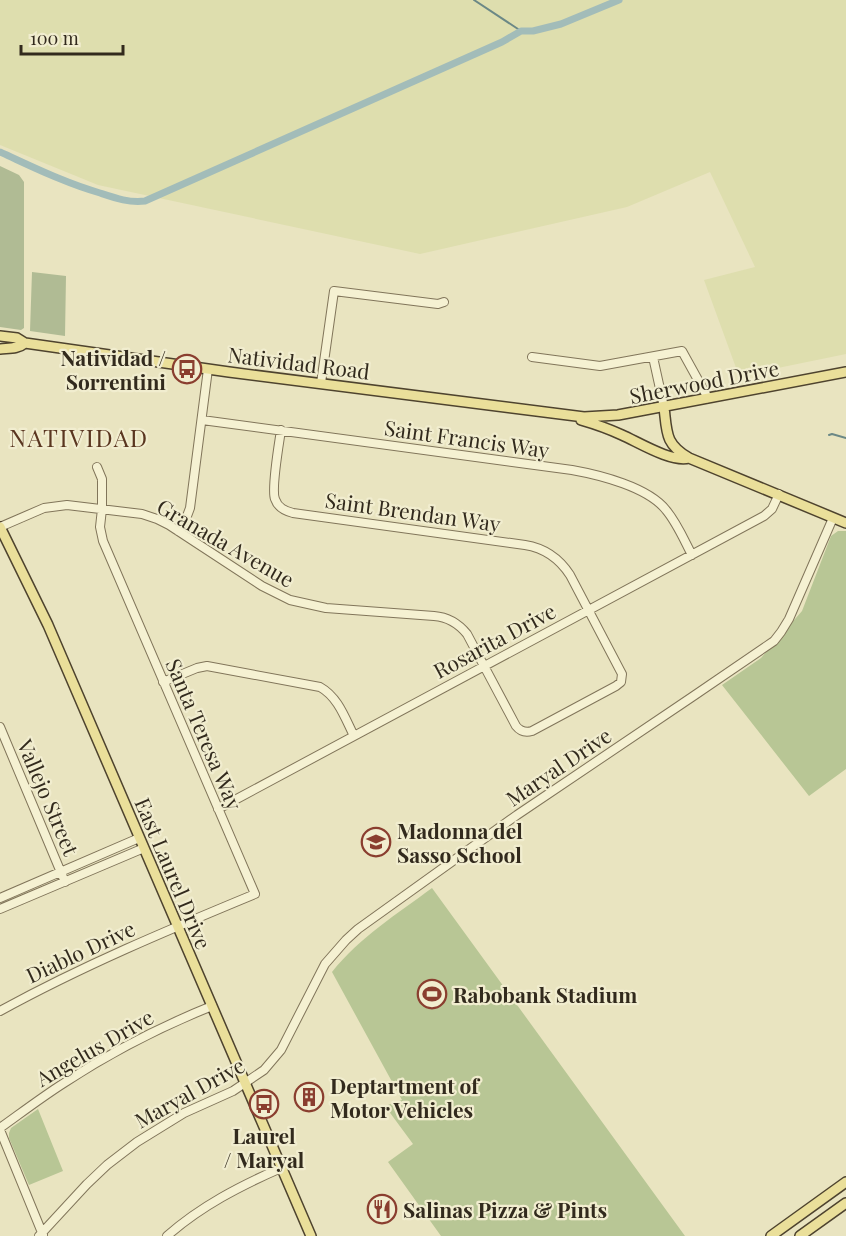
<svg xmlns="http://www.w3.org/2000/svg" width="846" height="1236" viewBox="0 0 846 1236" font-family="'Playfair Display',serif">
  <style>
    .farmland { fill: #dedeae }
    .green { fill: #b8c695 }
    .cemetery { fill: #b0bb94 }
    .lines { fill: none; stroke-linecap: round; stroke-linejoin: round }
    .stream { stroke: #6b8886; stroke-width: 2 }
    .canal { stroke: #a2bcb9; stroke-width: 7 }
    .minor-casing { stroke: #81755a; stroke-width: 10 }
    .major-casing { stroke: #4e432e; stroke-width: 12 }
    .minor { stroke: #f5f1d2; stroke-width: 8 }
    .major { stroke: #eadf9a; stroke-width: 9 }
    .labels { text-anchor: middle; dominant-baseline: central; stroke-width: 4.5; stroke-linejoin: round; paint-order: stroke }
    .poi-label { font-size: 21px; font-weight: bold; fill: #322a1d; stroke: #f1edcf; text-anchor: start }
    .street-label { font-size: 21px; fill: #322a1d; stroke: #f1edcf }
    .quarter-label { font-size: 24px; letter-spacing: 1.5px; fill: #5a3620; stroke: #f1edcf }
  </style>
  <rect width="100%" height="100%" fill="#e9e4c0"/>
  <path class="farmland" d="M 0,0 L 846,0 L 846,354 L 739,376 L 704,280 L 755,267 L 710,172 L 627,207 L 420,254 L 98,185 L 0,145 Z"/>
  <path class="green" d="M 838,531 L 846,531 L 846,769 L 809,796 L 722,685 L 761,658 L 802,611 L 831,536 Z
    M 432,888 L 685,1236 L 441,1236 L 388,1162 L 413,1144 L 385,1106 L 402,1100 L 332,972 C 360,937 397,914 432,888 Z
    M 38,1109 L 63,1171 L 29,1185 L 9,1138 L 9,1133 L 11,1128 Z"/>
  <path class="cemetery" d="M 0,166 L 19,175 L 24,182 L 24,328 L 21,330 L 0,327 Z
    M 32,272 L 66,276 L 65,336 L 30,331 Z"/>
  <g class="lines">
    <path class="stream" d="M 474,0 L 521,31
      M 829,435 L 832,434 L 846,438"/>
    <path class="canal" d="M 0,152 C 33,167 65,183 100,193 C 115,198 129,203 145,201 L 502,42 L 521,31 L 533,31 L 561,24 L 619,0"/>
    <g class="minor-casing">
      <path id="minor" d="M 532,357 L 600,366 L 682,351 L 708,398
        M 653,357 L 664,407
        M 321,383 L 334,291 L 438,304 L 444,302
        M 202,420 L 572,470 C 600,475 648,487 666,510 C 677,523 684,540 692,555
        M 0,527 L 44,508 L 67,505 L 142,514 L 157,519 L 169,525 L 262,586 L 290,600 L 326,608 L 434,616 C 448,617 458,623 467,634 L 516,726 C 520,731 525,733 532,731 L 616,686 L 621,682 L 622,674 L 570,575 C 559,558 544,548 525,545 L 293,513 C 285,511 278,508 275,499 C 271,489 279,444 281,430
        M 178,531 L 187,516 L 190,508 L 208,369
        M 163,682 L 197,668 L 207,666 L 320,687 C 338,697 345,718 354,736
        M 0,727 L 65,882
        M 218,809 L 764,516 L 772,509 L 779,494
        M 0,898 L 139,838
        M 0,909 L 144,848
        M 0,1011 C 82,966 168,930 255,894 L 103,541 L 100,527 L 102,509 L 102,479 L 97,467
        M 0,1128 C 21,1113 42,1097 64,1083 C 111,1052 160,1027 212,1006
        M 0,1130 L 43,1235
        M 39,1236 L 87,1184 L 107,1165 L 137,1142 L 184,1113 L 233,1091 L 264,1070 L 281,1050 L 325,964 L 346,940 L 358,929 L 517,815 L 692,697 L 774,641 L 781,632 L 789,619 L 833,518
        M 167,1236 C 201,1206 240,1186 281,1168"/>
    </g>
    <g class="major-casing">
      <path id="major" d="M 0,336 L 17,338 L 25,343 L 229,372 L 584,417 L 618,415 L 846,372
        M 0,349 C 9,348 18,349 25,343
        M 664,407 C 667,433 665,444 689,458 L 846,523
        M 581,420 C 595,424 609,429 622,435 C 638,442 672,463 689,458
        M 0,527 L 48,625 L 311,1236
        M 771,1236 L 846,1182
        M 800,1236 L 846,1203"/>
    </g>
    <use href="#minor" class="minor"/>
    <use href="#major" class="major"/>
  </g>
  <defs>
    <g id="bus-ring" transform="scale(1.5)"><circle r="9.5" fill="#f1edcf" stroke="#8a3e2f" stroke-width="1.5"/><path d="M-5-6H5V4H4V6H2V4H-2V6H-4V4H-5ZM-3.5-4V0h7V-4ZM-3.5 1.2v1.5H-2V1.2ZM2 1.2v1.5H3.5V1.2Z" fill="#8a3e2f"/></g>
    <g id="school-ring" transform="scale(1.5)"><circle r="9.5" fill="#f1edcf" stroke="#8a3e2f" stroke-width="1.5"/><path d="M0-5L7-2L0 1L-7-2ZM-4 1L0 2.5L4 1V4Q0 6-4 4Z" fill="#8a3e2f"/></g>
    <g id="stadium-ring" transform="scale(1.5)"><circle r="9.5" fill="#f1edcf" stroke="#8a3e2f" stroke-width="1.5"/><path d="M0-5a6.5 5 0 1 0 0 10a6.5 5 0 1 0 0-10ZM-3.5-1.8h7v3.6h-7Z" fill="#8a3e2f"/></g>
    <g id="building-ring" transform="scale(1.5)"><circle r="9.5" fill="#f1edcf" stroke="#8a3e2f" stroke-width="1.5"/><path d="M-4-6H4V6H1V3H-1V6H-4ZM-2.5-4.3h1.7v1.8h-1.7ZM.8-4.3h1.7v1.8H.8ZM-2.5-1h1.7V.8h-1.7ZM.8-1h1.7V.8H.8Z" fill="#8a3e2f"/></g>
    <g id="restaurant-ring" transform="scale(1.5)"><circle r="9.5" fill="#f1edcf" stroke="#8a3e2f" stroke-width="1.5"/><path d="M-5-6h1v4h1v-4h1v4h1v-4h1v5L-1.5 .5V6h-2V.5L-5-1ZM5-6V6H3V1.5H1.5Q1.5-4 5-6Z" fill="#8a3e2f"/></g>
  </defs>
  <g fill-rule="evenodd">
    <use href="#bus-ring" x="187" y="369"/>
    <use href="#school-ring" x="376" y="842"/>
    <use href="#stadium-ring" x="432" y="994"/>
    <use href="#building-ring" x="309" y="1097"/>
    <use href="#bus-ring" x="264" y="1104"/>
    <use href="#restaurant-ring" x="382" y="1209"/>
  </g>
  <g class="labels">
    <g class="poi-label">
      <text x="166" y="357" text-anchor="end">Natividad /<tspan x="166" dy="24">Sorrentini</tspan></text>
      <text x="397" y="830">Madonna del<tspan x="397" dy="24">Sasso School</tspan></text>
      <text x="453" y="994">Rabobank Stadium</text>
      <text x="330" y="1085">Deptartment of<tspan x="330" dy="24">Motor Vehicles</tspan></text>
      <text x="264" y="1135" text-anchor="middle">Laurel<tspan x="264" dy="24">/ Maryal</tspan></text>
      <text x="403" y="1209">Salinas Pizza &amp; Pints</text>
    </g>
    <g class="street-label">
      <text transform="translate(299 362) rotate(7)">Natividad Road</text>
      <text transform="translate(704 381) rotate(-11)">Sherwood Drive</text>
      <text transform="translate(467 438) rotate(8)">Saint Francis Way</text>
      <text transform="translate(413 511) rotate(8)">Saint Brendan Way</text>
      <text transform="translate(226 542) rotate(30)">Granada Avenue</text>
      <text transform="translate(494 640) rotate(-28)">Rosarita Drive</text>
      <text transform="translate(205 734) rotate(67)">Santa Teresa Way</text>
      <text transform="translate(558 766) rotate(-34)">Maryal Drive</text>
      <text transform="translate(49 797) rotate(67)">Vallejo Street</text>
      <text transform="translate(174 873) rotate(67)">East Laurel Drive</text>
      <text transform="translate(80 951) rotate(-25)">Diablo Drive</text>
      <text transform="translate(94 1047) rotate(-30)">Angelus Drive</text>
      <text transform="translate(189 1092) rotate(-29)">Maryal Drive</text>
    </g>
    <g class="quarter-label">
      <text x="79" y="437">NATIVIDAD</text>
    </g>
  </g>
  <path d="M21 45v9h102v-9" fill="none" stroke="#322a1d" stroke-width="3"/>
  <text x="30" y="45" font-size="18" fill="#322a1d" stroke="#f1edcf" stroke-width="4.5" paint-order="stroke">100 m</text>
</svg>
